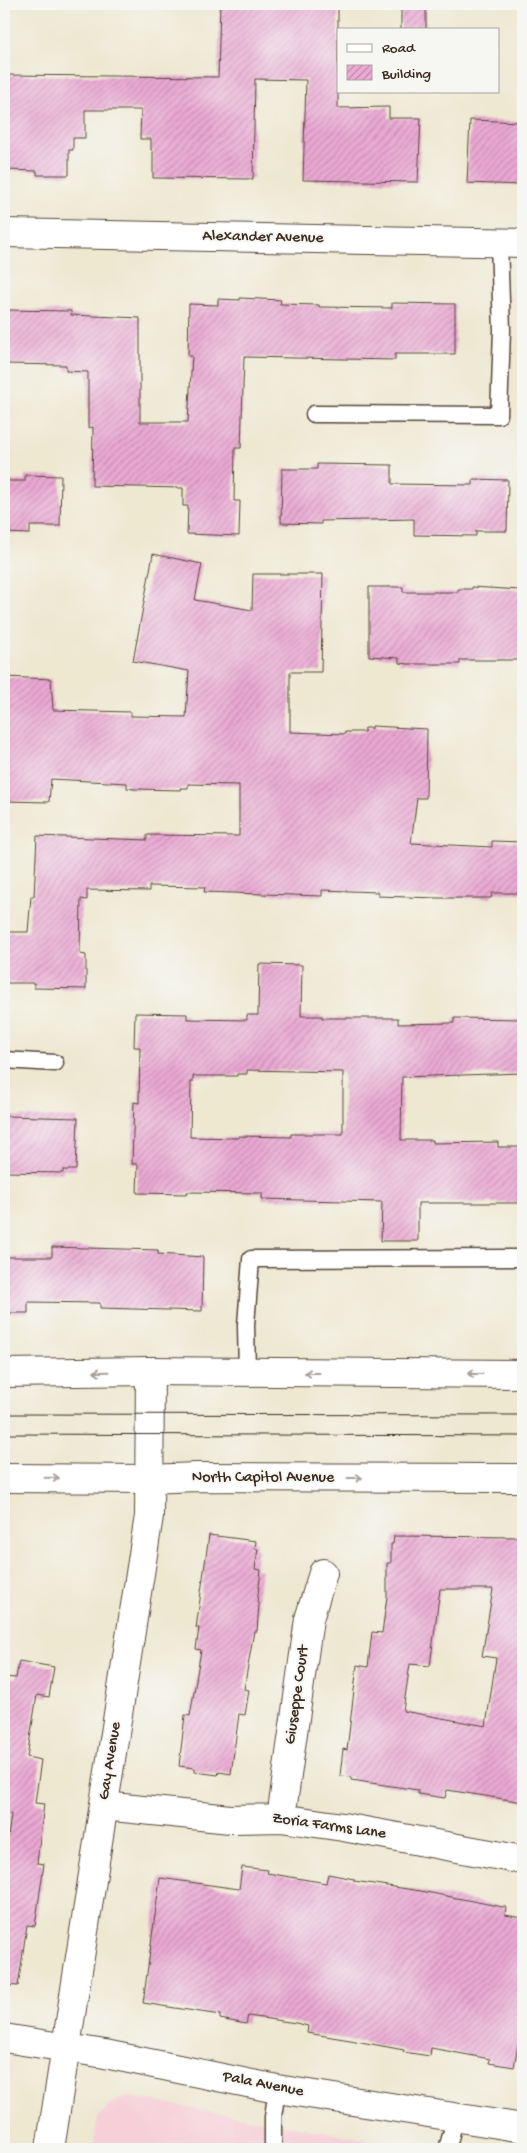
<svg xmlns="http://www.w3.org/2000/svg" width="527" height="2153" viewBox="0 0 527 2153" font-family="'Gochi Hand',sans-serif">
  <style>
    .built { fill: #f6cfd8 }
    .building { fill: url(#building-hatch); fill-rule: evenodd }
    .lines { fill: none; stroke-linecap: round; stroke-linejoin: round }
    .service-casing { stroke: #564639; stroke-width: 19 }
    .minor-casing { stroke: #564639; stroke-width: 30 }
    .primary-casing { stroke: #564639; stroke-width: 30 }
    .service { stroke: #fff; stroke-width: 16 }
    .minor { stroke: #fff; stroke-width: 28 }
    .primary { stroke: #fff; stroke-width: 28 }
    .tram { stroke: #3b2a1e; stroke-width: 1 }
    .oneway { stroke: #a79f9a }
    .labels { text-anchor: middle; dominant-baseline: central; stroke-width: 4; stroke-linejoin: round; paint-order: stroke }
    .street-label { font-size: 16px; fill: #3b2a1e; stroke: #f6f6f2 }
  </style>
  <defs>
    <pattern id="building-hatch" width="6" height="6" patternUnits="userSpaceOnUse" patternTransform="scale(1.25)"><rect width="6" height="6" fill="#eba9d4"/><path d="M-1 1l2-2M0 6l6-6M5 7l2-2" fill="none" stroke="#c08aab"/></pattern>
  </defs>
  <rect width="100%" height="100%" fill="#f6f6f2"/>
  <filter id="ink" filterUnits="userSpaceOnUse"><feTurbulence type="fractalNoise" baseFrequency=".02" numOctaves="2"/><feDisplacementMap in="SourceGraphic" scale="10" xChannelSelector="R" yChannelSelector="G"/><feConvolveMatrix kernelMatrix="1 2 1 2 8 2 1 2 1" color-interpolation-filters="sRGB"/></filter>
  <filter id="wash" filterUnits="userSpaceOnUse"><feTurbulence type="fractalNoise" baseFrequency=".0096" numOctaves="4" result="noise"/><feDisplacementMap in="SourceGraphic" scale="20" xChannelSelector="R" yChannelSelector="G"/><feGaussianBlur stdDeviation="1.12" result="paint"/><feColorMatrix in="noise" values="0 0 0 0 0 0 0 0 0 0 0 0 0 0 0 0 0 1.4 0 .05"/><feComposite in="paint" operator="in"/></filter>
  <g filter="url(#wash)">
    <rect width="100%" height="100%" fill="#eee8d1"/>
    <path class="built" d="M 130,2097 L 421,2149 L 93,2149 L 98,2118 L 108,2106 L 118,2100 Z"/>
    <g id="blocks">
      <path class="building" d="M 220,4 L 338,4 L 338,108 L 389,107 L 389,118 L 421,118 L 418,182 L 303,180 L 306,80 L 255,79 L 253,179 L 153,178 L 153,151 L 151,150 L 151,139 L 140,139 L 141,110 L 85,110 L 85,138 L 73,138 L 73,150 L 69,150 L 69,175 L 37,175 L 37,171 L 4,170 L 4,75 L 218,77 Z
        M 401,4 L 426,4 L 426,29 L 401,29 Z
        M 470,120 L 523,122 L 522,185 L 467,183 Z
        M 240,298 L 281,300 L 280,304 L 319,305 L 319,307 L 392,308 L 392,303 L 455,304 L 455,354 L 395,354 L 395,360 L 244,357 L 241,448 L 235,448 L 234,501 L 240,501 L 239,536 L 187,534 L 188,506 L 183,506 L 183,488 L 92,486 L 93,427 L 88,428 L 88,372 L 66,371 L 66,365 L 4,364 L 4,310 L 71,311 L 71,315 L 140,318 L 140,422 L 188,422 L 192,356 L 188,356 L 189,304 L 218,305 L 218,299 L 240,300 Z
        M 317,464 L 392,465 L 392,484 L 473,485 L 473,479 L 508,480 L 507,531 L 476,531 L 476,536 L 414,535 L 414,519 L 321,521 L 321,524 L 281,523 L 282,469 L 317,469 Z
        M 25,475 L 61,476 L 60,526 L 30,526 L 30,534 L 4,533 L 4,481 L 25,481 Z
        M 153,554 L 202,564 L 195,600 L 252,610 L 253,574 L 323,574 L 321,672 L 290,672 L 290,732 L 345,734 L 345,732 L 364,732 L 365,728 L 372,728 L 372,726 L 427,729 L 426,798 L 417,798 L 411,843 L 492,847 L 492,841 L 523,842 L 523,893 L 492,893 L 491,898 L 438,898 L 378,896 L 378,892 L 322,890 L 322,896 L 204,892 L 205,887 L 149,886 L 149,891 L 87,890 L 87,900 L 81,899 L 80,954 L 86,955 L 86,989 L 34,988 L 34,983 L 4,983 L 4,932 L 28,932 L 31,896 L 34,896 L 37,836 L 147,840 L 147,835 L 239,836 L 239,785 L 188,784 L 188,788 L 180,788 L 181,790 L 134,789 L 127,788 L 127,783 L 51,779 L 49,802 L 4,801 L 4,677 L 51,679 L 53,710 L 131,712 L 131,716 L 186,717 L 189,671 L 133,661 Z
        M 369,587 L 403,587 L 403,592 L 458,592 L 458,589 L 472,589 L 472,587 L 520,590 L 520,594 L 523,594 L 523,660 L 460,660 L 460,664 L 409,664 L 399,663 L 399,658 L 369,656 Z
        M 259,964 L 302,965 L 301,1016 L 322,1016 L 322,1018 L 398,1018 L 398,1024 L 454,1023 L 454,1018 L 523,1019 L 523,1073 L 402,1077 L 401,1140 L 433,1140 L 433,1143 L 498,1142 L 498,1147 L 523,1147 L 523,1203 L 418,1203 L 418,1241 L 381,1241 L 382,1202 L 262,1199 L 262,1193 L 187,1192 L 187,1194 L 137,1193 L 138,1164 L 132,1164 L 134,1102 L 139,1103 L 140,1047 L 134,1047 L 135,1013 L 187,1014 L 187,1019 L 247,1020 L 247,1015 L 258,1015 ZM 247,1070 L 343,1072 L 343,1134 L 291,1134 L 291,1137 L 239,1136 L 239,1138 L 190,1137 L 191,1082 L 193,1082 L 193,1076 L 237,1076 L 237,1074 L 247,1074 Z
        M 6,1116 L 78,1118 L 76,1170 L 63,1170 L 63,1173 L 4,1172 L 4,1124 Z
        M 52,1247 L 158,1250 L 158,1254 L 203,1257 L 202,1311 L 100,1308 L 100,1303 L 28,1302 L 28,1313 L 4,1313 L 4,1257 L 52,1257 Z
        M 209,1535 L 256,1541 L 255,1549 L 258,1549 L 255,1569 L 261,1570 L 257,1603 L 259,1604 L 257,1631 L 254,1631 L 244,1689 L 249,1690 L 245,1715 L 239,1714 L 231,1774 L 219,1772 L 218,1775 L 195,1772 L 195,1768 L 179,1766 L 185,1715 L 190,1716 L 201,1650 L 196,1649 L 199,1628 L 196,1628 Z
        M 394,1536 L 523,1537 L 523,1802 L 447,1790 L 445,1798 L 418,1794 L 418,1790 L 351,1780 L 351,1777 L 340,1776 L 343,1749 L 347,1750 L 357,1665 L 368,1667 L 372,1632 L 382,1633 L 387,1597 L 387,1563 L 391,1563 L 391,1544 L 393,1544 ZM 440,1589 L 493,1589 L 482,1656 L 496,1658 L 486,1726 L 403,1711 L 410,1664 L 430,1666 Z
        M 19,1661 L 54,1667 L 49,1697 L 37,1695 L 27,1757 L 41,1760 L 35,1803 L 44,1804 L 37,1863 L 44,1864 L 35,1926 L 27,1925 L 18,1986 L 4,1985 L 4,1859 L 5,1859 L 11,1814 L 4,1813 L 4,1677 L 16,1678 Z
        M 242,1867 L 268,1870 L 267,1873 L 326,1883 L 328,1874 L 354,1879 L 354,1881 L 421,1891 L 503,1907 L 506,1907 L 505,1915 L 523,1918 L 523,2017 L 514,2067 L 489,2063 L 490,2059 L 431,2048 L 430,2056 L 403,2052 L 404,2050 L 350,2040 L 307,2033 L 308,2026 L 296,2023 L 248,2016 L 246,2024 L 220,2019 L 220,2015 L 143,2003 L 160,1878 L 239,1889 Z"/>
    </g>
  </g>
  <g filter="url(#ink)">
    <use href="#blocks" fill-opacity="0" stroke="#564639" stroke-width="1"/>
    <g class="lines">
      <g class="service-casing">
        <path id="service" d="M 314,414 L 499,415 L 502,330 L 499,243
          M 4,1060 L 55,1063
          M 247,1373 L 246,1325 L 251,1259 L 523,1258
          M 273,2149 L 273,2117 L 277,2089
          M 447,2149 L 456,2117"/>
      </g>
      <g class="minor-casing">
        <path id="minor" d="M 4,233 L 523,243
          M 104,1806 L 230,1819 L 281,1818 L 343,1827 L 523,1860
          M 281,1818 L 309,1619 L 323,1573
          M 4,2038 L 105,2054 L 277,2089 L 523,2128
          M 50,2149 L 149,1516 L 150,1371"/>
      </g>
      <g class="primary-casing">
        <path id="primary" d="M 4,1373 L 150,1371 L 523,1374
          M 4,1478 L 149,1479 L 196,1477 L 523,1478"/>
      </g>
      <use href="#service" class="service"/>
      <use href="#minor" class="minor"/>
      <use href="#primary" class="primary"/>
      <path class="tram" d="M 4,1414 L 523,1415
        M 4,1434 L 523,1436"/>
    </g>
    <defs><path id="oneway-shaft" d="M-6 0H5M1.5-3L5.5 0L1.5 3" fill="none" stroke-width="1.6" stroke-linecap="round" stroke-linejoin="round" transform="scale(1.25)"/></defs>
    <g class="oneway">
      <use href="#oneway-shaft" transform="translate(101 1372) rotate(179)"/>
      <use href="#oneway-shaft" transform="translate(312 1373) rotate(-180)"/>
      <use href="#oneway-shaft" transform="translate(475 1374) rotate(-180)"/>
      <use href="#oneway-shaft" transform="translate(52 1478) rotate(1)"/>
      <use href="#oneway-shaft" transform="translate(355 1478)"/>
    </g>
  </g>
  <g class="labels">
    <g class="street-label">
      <text transform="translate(263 238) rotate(1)">Alexander Avenue</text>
      <text x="263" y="1478">North Capitol Avenue</text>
      <text transform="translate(298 1695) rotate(-82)">Giuseppe Court</text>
      <text transform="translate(111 1761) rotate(-81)">Gay Avenue</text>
      <text transform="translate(329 1827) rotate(8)">Zoria Farms Lane</text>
      <text transform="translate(263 2085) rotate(11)">Pala Avenue</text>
    </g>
  </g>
  <rect width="527" height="2153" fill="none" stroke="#f6f6f2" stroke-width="20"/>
  <rect x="337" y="28" width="162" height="65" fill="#f6f6f2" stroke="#aba49d"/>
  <rect x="347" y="44" width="25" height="8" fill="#ffffff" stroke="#aba49d"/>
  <text x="382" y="52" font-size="15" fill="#3b2a1e">Road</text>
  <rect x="347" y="65" width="25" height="15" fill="url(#building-hatch)" stroke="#aba49d"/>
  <text x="382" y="78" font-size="15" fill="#3b2a1e">Building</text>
</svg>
